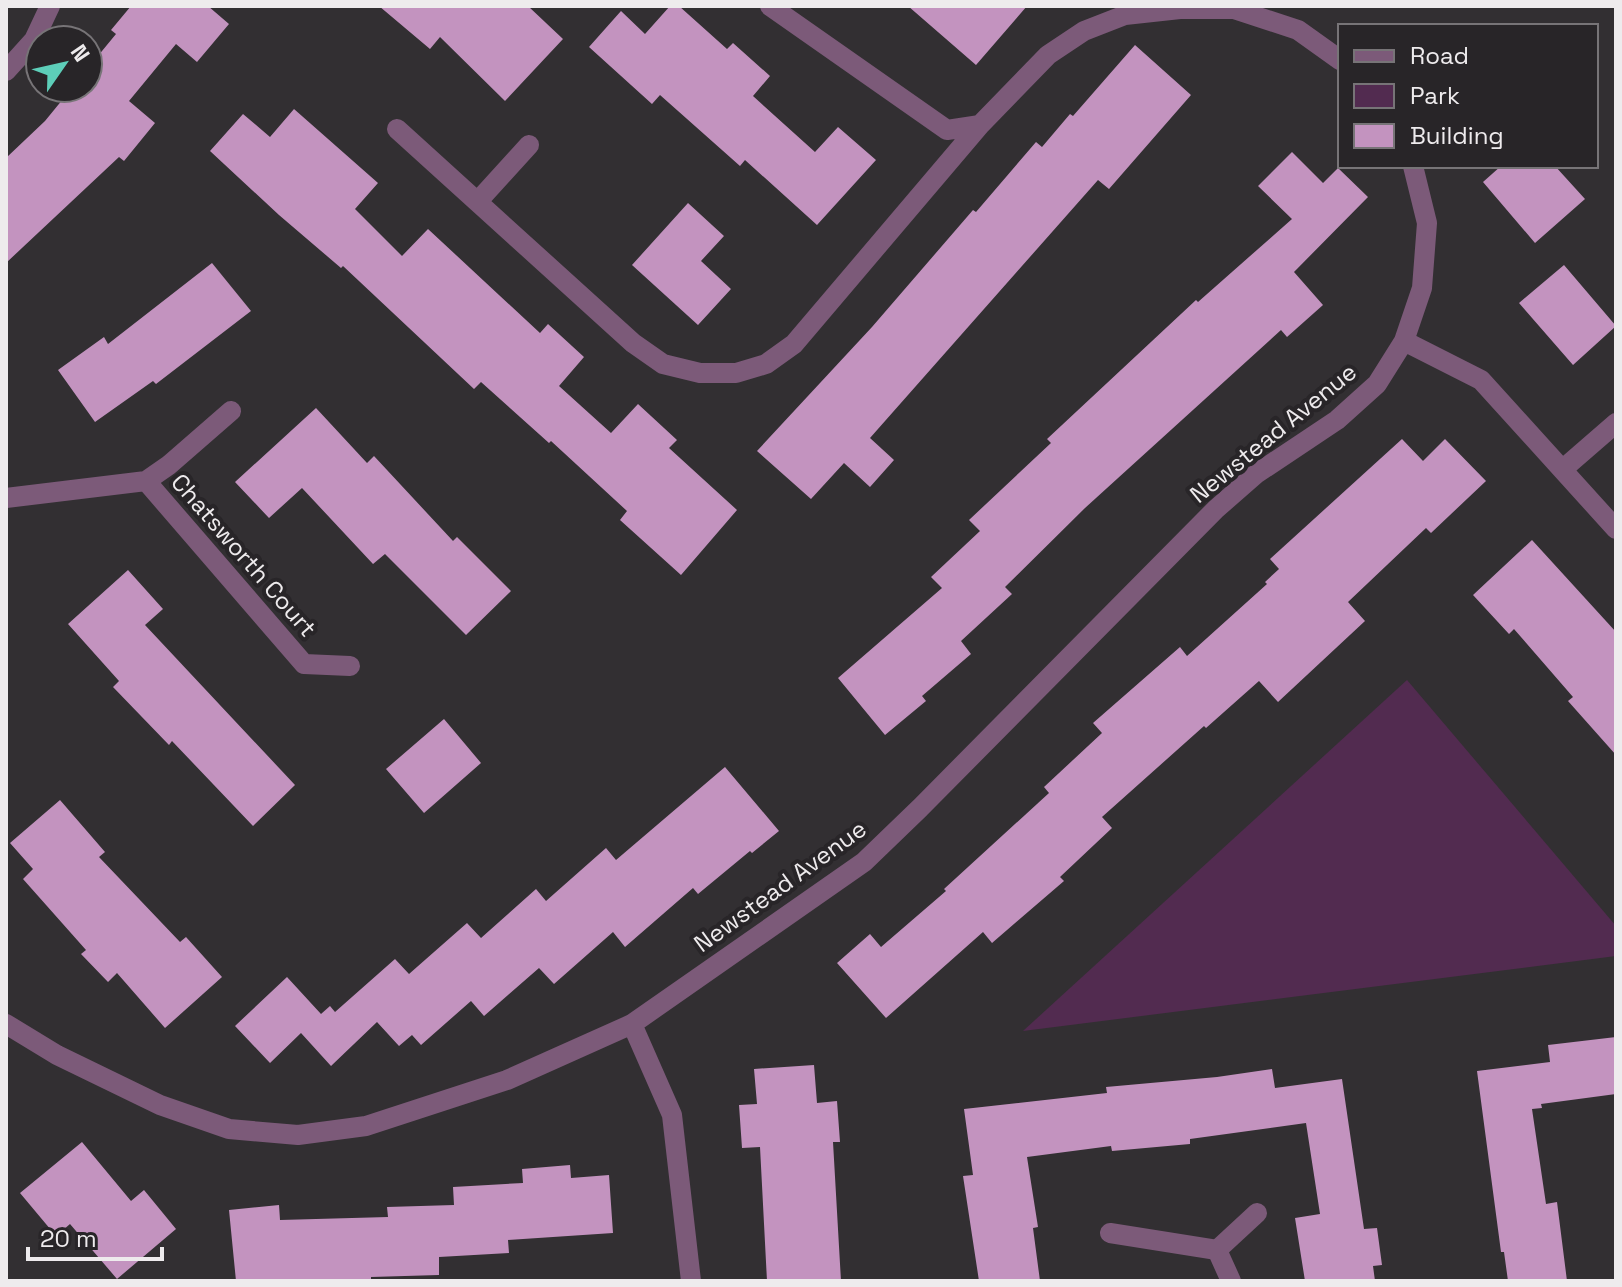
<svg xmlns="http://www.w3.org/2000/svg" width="1622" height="1287" viewBox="0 0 1622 1287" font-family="'Space Grotesk',sans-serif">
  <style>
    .green { fill: #522b50 }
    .building { fill: #c393bf }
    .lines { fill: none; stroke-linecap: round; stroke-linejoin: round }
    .minor { stroke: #7c5a79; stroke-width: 20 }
    .labels { text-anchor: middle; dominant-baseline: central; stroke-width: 8; stroke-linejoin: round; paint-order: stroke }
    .street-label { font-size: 24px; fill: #eeebed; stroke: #282528 }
  </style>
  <rect width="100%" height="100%" fill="#322f32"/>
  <path class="green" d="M 1407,680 L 1616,926 L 1616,956 L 1023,1031 Z"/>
  <path class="building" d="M 131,6 L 208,6 L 229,24 L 197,62 L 176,44 L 129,101 L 155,123 L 124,161 L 119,157 L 6,263 L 6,158 L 45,121 L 72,88 L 88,88 L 88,68 L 116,34 L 111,30 Z
    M 379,6 L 528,6 L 563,39 L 505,101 L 440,37 L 430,49 Z
    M 670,6 L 679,6 L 727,49 L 733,43 L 770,76 L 753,96 L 815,152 L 838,127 L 876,160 L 817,225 L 745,160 L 740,166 L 660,95 L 652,104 L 589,47 L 621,11 L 645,34 Z
    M 908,6 L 1027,6 L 976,65 Z
    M 1135,45 L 1191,95 L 1109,189 L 1098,180 L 870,438 L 894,460 L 870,487 L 844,463 L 811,499 L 757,451 L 872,327 L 973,210 L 976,212 L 1036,142 L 1042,147 L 1070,114 L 1073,116 Z
    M 294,109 L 378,183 L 355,209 L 402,256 L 428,229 L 540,333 L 548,324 L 584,357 L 559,386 L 611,433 L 638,404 L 677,440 L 669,448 L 737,510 L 681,575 L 620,520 L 627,511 L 551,441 L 549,443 L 481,382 L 474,389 L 343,266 L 341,268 L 279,215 L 210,151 L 243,114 L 270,137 Z
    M 1292,152 L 1323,183 L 1338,168 L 1368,197 L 1294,272 L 1323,305 L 1287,337 L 1281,330 L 1085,508 L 1005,587 L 1012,594 L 961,641 L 971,654 L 922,696 L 926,701 L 885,735 L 838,678 L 942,588 L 931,577 L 980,531 L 969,520 L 1051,443 L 1047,439 L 1196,300 L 1198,302 L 1292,219 L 1258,186 Z
    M 1501,166 L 1555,166 L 1585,199 L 1535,243 L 1483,182 Z
    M 688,203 L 724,236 L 701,261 L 731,289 L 698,325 L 632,265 Z
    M 212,263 L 251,311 L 156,384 L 153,381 L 95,422 L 58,370 L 104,337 L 108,344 Z
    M 1564,265 L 1616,326 L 1573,365 L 1519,303 Z
    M 316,408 L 367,463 L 374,456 L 453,541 L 457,537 L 511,591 L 466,635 L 385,554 L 373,564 L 302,488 L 269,518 L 235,482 Z
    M 1402,439 L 1423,461 L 1445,439 L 1486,481 L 1431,533 L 1426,528 L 1348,602 L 1365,621 L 1278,702 L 1259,681 L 1206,728 L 1204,726 L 1102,817 L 1112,828 L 1060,877 L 1064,881 L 992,943 L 983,932 L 886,1018 L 837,963 L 870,934 L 881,947 L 946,891 L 944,889 L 1049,793 L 1044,787 L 1102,733 L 1093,723 L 1180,647 L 1187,656 L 1267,584 L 1265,582 L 1279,569 L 1270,559 Z
    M 1532,540 L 1616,632 L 1616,755 L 1568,701 L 1573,697 L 1514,629 L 1509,634 L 1473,595 Z
    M 128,570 L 163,609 L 145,625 L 295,785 L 253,826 L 172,741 L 169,745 L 113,687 L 119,681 L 68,624 Z
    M 444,719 L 481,763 L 424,813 L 386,769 Z
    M 725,767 L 779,831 L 752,853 L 750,851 L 698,894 L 693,888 L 625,947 L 613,932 L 554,984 L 539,968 L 484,1016 L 471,1001 L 421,1045 L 412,1035 L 399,1046 L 377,1022 L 331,1066 L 301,1033 L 270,1063 L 235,1026 L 287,977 L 321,1014 L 330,1006 L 335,1012 L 395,959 L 409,974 L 467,923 L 481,938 L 536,889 L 546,901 L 606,848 L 616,860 Z
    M 60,800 L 105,852 L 99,857 L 180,942 L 186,937 L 222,977 L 165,1028 L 117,973 L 108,982 L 81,954 L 86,950 L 23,879 L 33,869 L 10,843 Z
    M 1616,1037 L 1616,1094 L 1541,1104 L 1542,1108 L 1532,1109 L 1546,1204 L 1557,1202 L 1567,1281 L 1508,1281 L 1504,1252 L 1501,1252 L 1477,1071 L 1550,1062 L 1548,1045 Z
    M 814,1065 L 817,1103 L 837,1101 L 840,1142 L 833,1142 L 841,1281 L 767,1281 L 760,1147 L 742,1148 L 739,1105 L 757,1104 L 754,1069 Z
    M 1272,1069 L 1275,1088 L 1342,1079 L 1364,1229 L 1377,1228 L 1382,1265 L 1373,1266 L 1375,1281 L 1305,1281 L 1295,1218 L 1320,1214 L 1306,1123 L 1190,1139 L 1190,1144 L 1112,1151 L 1111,1146 L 1027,1157 L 1038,1227 L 1033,1228 L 1040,1281 L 979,1281 L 963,1176 L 973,1175 L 964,1109 L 1107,1093 L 1106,1087 L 1217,1077 Z
    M 82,1142 L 131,1201 L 144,1190 L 176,1229 L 117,1279 L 70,1224 L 56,1236 L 20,1193 Z
    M 570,1165 L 571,1178 L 609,1175 L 613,1233 L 508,1240 L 509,1253 L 439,1257 L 439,1275 L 371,1277 L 371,1281 L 236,1281 L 229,1210 L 279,1205 L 280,1220 L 388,1217 L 387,1207 L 454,1205 L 453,1187 L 523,1183 L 522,1169 Z"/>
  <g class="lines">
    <path class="minor" d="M 770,6 L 947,130 L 980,125
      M 6,71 L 34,40 L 50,6
      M 397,129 L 633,343 L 663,364 L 700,373 L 736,373 L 766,364 L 794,344 L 980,125 L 1048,55 L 1084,31 L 1125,15 L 1180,9 L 1234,9 L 1298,30 L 1340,60
      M 479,200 L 529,145
      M 1404,341 L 1481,380 L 1616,529
      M 1563,469 L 1616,423
      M 146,481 L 169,465 L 231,411
      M 6,498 L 146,481 L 304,664 L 350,666
      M 6,1024 L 57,1055 L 160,1105 L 229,1129 L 298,1135 L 366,1126 L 507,1080 L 632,1024 L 864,862 L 920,808 L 1216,509 L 1256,474 L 1337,420 L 1377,384 L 1404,341 L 1422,288 L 1427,223 L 1413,166
      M 632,1024 L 672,1115 L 691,1281
      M 1110,1233 L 1217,1250 L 1231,1281
      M 1217,1250 L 1257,1213"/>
  </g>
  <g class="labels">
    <g class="street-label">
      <text transform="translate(1273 433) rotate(-39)">Newstead Avenue</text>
      <text transform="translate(244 555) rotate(49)">Chatsworth Court</text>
      <text transform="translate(780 886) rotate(-36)">Newstead Avenue</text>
    </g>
  </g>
  <rect width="1622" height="1287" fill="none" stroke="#eeebed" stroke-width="16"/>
  <rect x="1338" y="24" width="260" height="144" fill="#282528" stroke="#777477" stroke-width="2"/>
  <rect x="1354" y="50" width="40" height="12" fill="#7c5a79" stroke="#777477" stroke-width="2"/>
  <text x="1410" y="64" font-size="24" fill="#eeebed">Road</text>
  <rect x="1354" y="84" width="40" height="24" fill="#522b50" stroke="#777477" stroke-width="2"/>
  <text x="1410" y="104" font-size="24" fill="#eeebed">Park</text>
  <rect x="1354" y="124" width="40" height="24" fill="#c393bf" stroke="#777477" stroke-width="2"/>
  <text x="1410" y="144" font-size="24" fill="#eeebed">Building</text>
  <g transform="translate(64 64) rotate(56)"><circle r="38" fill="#282528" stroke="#777477" stroke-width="2"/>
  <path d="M0-6L14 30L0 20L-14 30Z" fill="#5dceb9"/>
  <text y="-12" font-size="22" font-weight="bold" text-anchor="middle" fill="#eeebed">N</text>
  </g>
  <path d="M28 1247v12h134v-12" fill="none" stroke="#eeebed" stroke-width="4"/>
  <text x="40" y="1247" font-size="24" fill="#eeebed" stroke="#282528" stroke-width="6" paint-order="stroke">20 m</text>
</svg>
